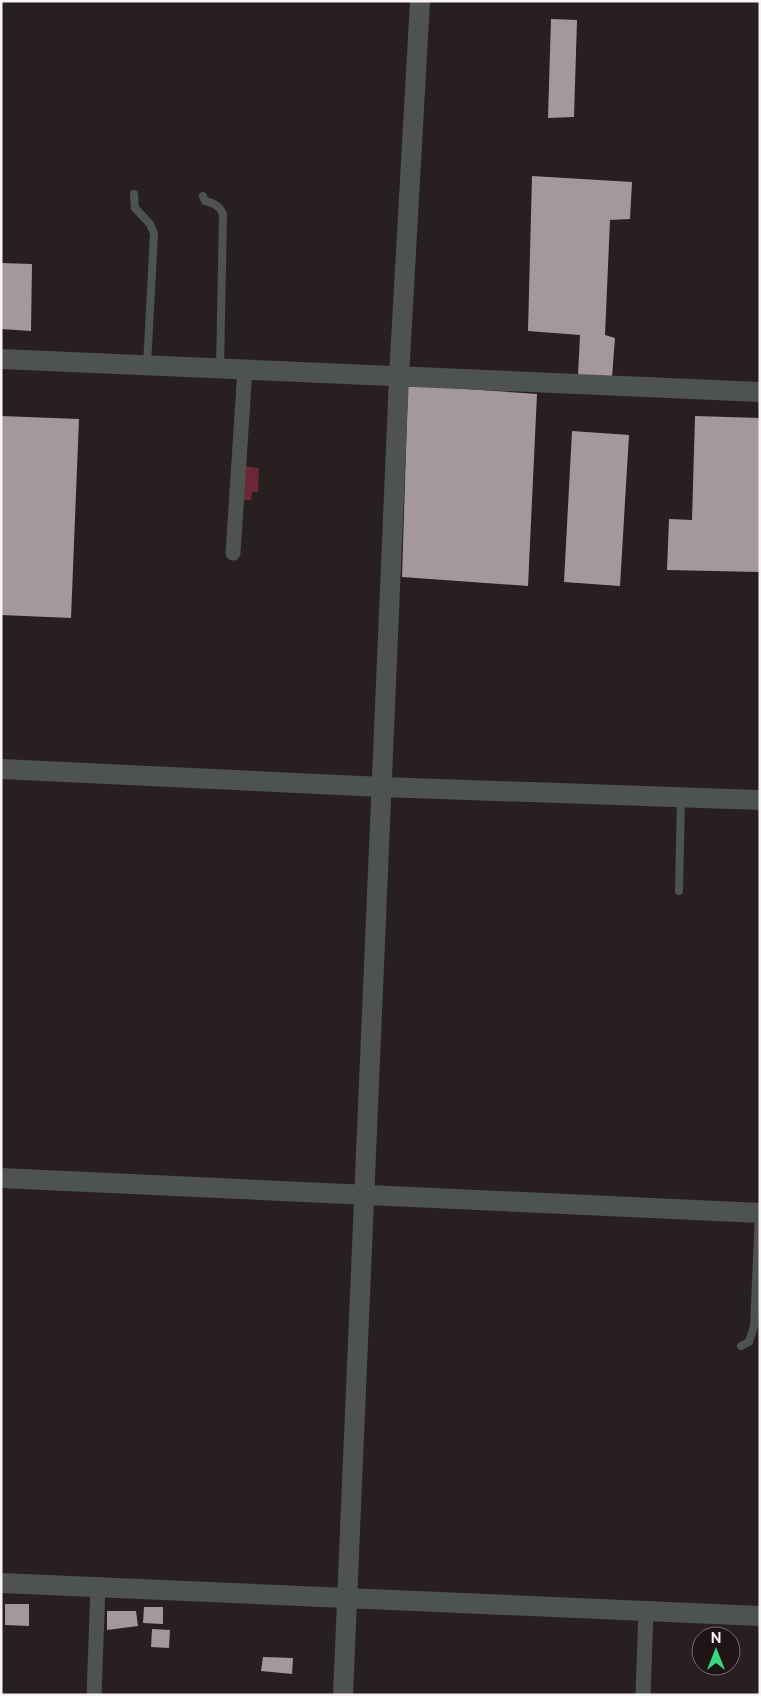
<svg xmlns="http://www.w3.org/2000/svg" width="761" height="1696" viewBox="0 0 761 1696" font-family="Raleway,sans-serif">
  <style>
    .green { fill: #6c2737 }
    .building { fill: #a5989a }
    .lines { fill: none; stroke-linecap: round; stroke-linejoin: round }
    .service { stroke: #4f5350; stroke-width: 8 }
    .minor { stroke: #4f5350; stroke-width: 15 }
    .tertiary { stroke: #4f5350; stroke-width: 20 }
  </style>
  <rect width="100%" height="100%" fill="#281f20"/>
  <path class="green" d="M 242,466 L 259,468 L 258,492 L 252,492 L 251,500 L 239,500 Z"/>
  <path class="building" d="M 551,19 L 577,20 L 574,117 L 548,118 Z
    M 532,176 L 632,182 L 630,219 L 610,220 L 605,335 L 615,338 L 612,377 L 578,376 L 580,335 L 528,331 Z
    M 1,263 L 32,264 L 31,331 L 1,329 Z
    M 408,385 L 537,394 L 528,586 L 402,577 Z
    M 1,416 L 79,419 L 71,618 L 1,615 Z
    M 695,416 L 760,418 L 760,572 L 667,570 L 669,519 L 692,520 Z
    M 572,431 L 629,435 L 620,586 L 564,582 Z
    M 5,1604 L 29,1604 L 29,1626 L 5,1625 Z
    M 144,1607 L 163,1607 L 163,1624 L 143,1623 Z
    M 107,1611 L 136,1611 L 138,1626 L 107,1630 Z
    M 152,1629 L 170,1630 L 169,1648 L 151,1647 Z
    M 263,1657 L 293,1658 L 292,1674 L 261,1671 Z"/>
  <g class="lines">
    <path class="service" d="M 134,194 L 135,208 L 150,224 L 154,234 L 147,365
      M 203,196 L 205,201 C 213,203 219,205 223,214 L 220,368
      M 679,891 L 681,797
      M 741,1346 L 749,1342 L 754,1326 L 759,1213"/>
    <path class="minor" d="M 233,553 L 245,369
      M 94,1695 L 98,1587
      M 643,1695 L 646,1611"/>
    <path class="tertiary" d="M 1,359 L 760,392
      M 1,769 L 382,787 L 760,800
      M 1,1178 L 760,1213
      M 1,1583 L 760,1616
      M 343,1695 L 399,377 L 420,1"/>
  </g>
  <rect width="761" height="1696" fill="none" stroke="#faf3f4" stroke-width="5"/>
  <g transform="translate(716 1651)"><circle r="24" fill="#1f1517" stroke="#776e6f"/>
  <path d="M0-4L9 19L0 12L-9 19Z" fill="#36d880"/>
  <text y="-8" font-size="14" font-weight="bold" text-anchor="middle" fill="#faf3f4">N</text>
  </g>
</svg>
